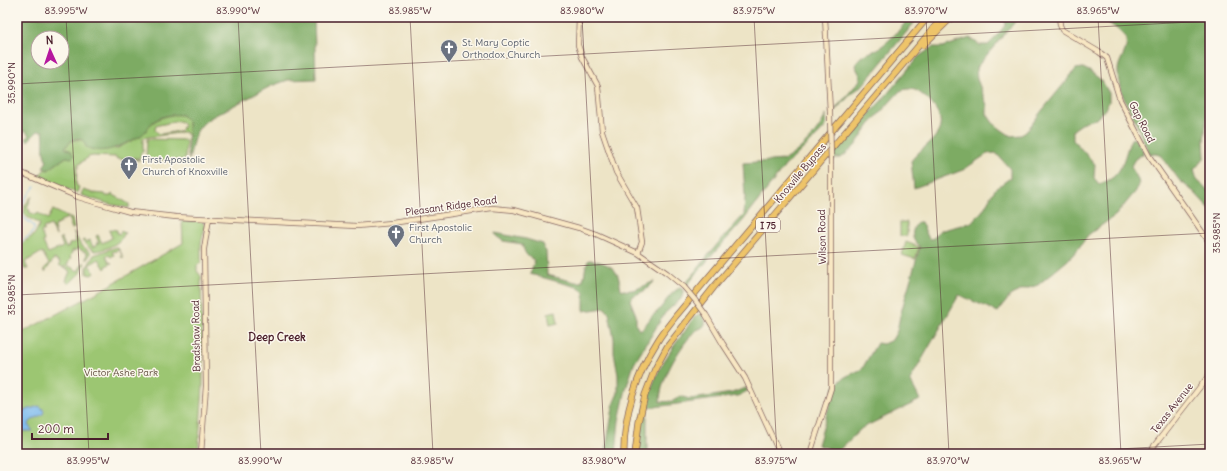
<svg xmlns="http://www.w3.org/2000/svg" width="1227" height="471" viewBox="0 0 1227 471" font-family="Delius,sans-serif">
  <style>
    .green { fill: #9cc672; stroke: #73724e; fill-rule: evenodd }
    .forest { fill: #7dab64; stroke: #646548; fill-rule: evenodd }
    .water { fill: #7ab9ee; stroke: #626c8c }
    .lines { fill: none; stroke-linecap: round; stroke-linejoin: round }
    .stream { stroke: #7ab9ee; stroke-width: 1 }
    .secondary-casing { stroke: #836461; stroke-width: 6 }
    .highway-casing { stroke: #836461; stroke-width: 7 }
    .secondary { stroke: #f8e7c3; stroke-width: 4.5 }
    .highway { stroke: #eec469; stroke-width: 5.5 }
    .secondary-bridge-casing { stroke: #836461; stroke-width: 6; stroke-linecap: butt }
    .secondary-bridge { stroke: #f8e7c3; stroke-width: 4.5 }
    .ticks { fill: none; stroke: #4a1f2b; stroke-width: 1; stroke-opacity: 0.45 }
    .labels { text-anchor: middle; dominant-baseline: central; stroke-width: 3; stroke-linejoin: round; paint-order: stroke }
    .shield { fill: #fbf7ec; stroke: #7f6065; stroke-width: 1 }
    .shield-label { font-size: 9px; font-weight: bold; fill: #4a1f2b }
    .worship-label { font-size: 10px; fill: #5b616d; stroke: #fbf7ec; text-anchor: start }
    .street-label { font-size: 10px; fill: #4a1f2b; stroke: #fbf7ec }
    .park-label { font-size: 10px; fill: #635140; stroke: #fbf7ec }
    .neighbourhood-label { font-size: 11px; font-weight: bold; fill: #4a1f2b; stroke: #fbf7ec }
    .neatline { fill: none; stroke: #4a1f2b; stroke-width: 1.5 }
    .ticks-label { font-size: 10px; text-anchor: middle; fill: #4a1f2b }
  </style>
  <rect width="100%" height="100%" fill="#fbf7ec"/>
  <filter id="ink" filterUnits="userSpaceOnUse"><feTurbulence type="fractalNoise" baseFrequency=".025" numOctaves="2"/><feDisplacementMap in="SourceGraphic" scale="8" xChannelSelector="R" yChannelSelector="G"/><feConvolveMatrix kernelMatrix="1 2 1 2 8 2 1 2 1" color-interpolation-filters="sRGB"/></filter>
  <filter id="wash" filterUnits="userSpaceOnUse"><feTurbulence type="fractalNoise" baseFrequency=".012" numOctaves="4" result="noise"/><feDisplacementMap in="SourceGraphic" scale="16" xChannelSelector="R" yChannelSelector="G"/><feGaussianBlur stdDeviation="0.9" result="paint"/><feColorMatrix in="noise" values="0 0 0 0 0 0 0 0 0 0 0 0 0 0 0 0 0 1.4 0 .05"/><feComposite in="paint" operator="in"/></filter>
  <g filter="url(#wash)">
    <rect width="100%" height="100%" fill="#ede4c6"/>
    <path class="green" d="M 175,114 L 182,115 L 188,122 L 189,138 L 185,132 L 143,138 L 143,152 L 141,152 L 140,158 L 131,158 L 140,160 L 117,159 L 116,157 L 92,156 L 91,157 L 90,156 L 78,165 L 79,167 L 77,167 L 76,185 L 79,187 L 77,193 L 37,178 L 45,169 L 48,170 L 66,157 L 71,151 L 65,148 C 68,144 70,141 75,140 C 80,138 108,147 116,149 L 142,135 L 152,123 L 160,118 ZM 179,121 L 182,123 L 184,125 L 182,129 L 180,131 L 160,134 L 158,133 L 155,130 L 156,126 L 159,125 Z
      M 147,139 L 186,140 L 185,160 L 149,160 L 148,157 L 146,157 Z
      M 83,190 L 93,193 L 105,194 L 106,196 L 111,196 L 112,194 L 129,204 L 129,208 L 109,204 L 81,195 Z
      M 32,196 L 27,208 L 30,210 L 29,212 L 36,215 L 38,213 L 48,219 L 53,210 L 72,219 L 74,228 L 72,229 L 68,218 L 60,221 L 61,223 L 54,226 L 56,236 L 51,225 L 43,228 L 44,230 L 41,232 L 44,240 L 43,242 L 48,253 L 63,247 L 60,238 L 61,237 L 66,248 L 69,246 L 69,244 L 76,242 L 74,232 L 80,244 L 90,252 L 90,255 L 86,260 L 87,253 L 77,248 L 75,251 L 73,250 L 70,257 L 71,258 L 67,265 L 78,271 L 83,263 L 85,263 L 80,273 L 69,284 L 66,281 L 70,271 L 66,269 L 67,267 L 65,266 L 64,268 L 59,265 L 60,262 L 54,259 L 45,272 L 44,269 L 49,264 L 42,252 L 25,262 L 28,269 L 24,269 L 18,246 L 34,235 L 40,224 L 27,217 L 24,214 L 25,205 Z
      M 182,221 L 202,221 L 205,226 L 201,243 L 201,262 L 197,266 L 197,271 L 201,276 L 203,386 L 198,454 L 17,454 L 17,335 L 98,292 L 183,243 Z
      M 900,222 L 907,222 L 907,236 L 900,236 Z
      M 110,229 L 117,230 L 117,233 L 120,234 L 121,231 L 125,233 C 120,244 106,250 95,251 L 92,250 L 82,241 L 84,240 L 86,242 L 90,240 L 93,247 L 97,245 L 96,243 L 99,243 L 96,236 L 98,235 L 102,243 L 112,238 L 109,230 Z
      M 906,242 L 919,247 L 915,259 L 902,255 Z
      M 116,247 L 118,248 L 124,258 L 121,257 L 122,255 L 119,250 L 112,252 L 114,255 L 111,257 L 108,255 L 106,256 L 109,262 L 112,263 L 106,266 L 107,267 L 105,269 L 99,259 L 89,265 L 95,273 L 91,275 L 87,274 L 87,267 L 94,255 Z
      M 556,311 L 558,323 L 550,325 L 548,313 Z"/>
    <path class="forest" d="M 17,17 L 314,17 L 316,79 L 288,80 L 271,86 L 210,118 C 192,131 194,141 189,160 C 186,148 189,135 188,122 L 182,115 C 171,114 160,116 152,123 C 148,126 146,132 142,135 C 139,137 134,139 131,141 C 116,148 102,155 86,147 C 85,145 85,142 83,141 C 77,134 68,143 65,148 L 71,151 L 74,156 L 72,158 L 66,157 L 48,170 L 43,167 L 47,161 C 41,152 45,141 43,131 L 38,131 L 28,141 L 26,139 L 29,135 L 25,131 L 20,134 L 17,132 ZM 38,38 L 62,38 L 62,62 L 38,62 Z
      M 910,17 L 919,17 L 862,86 L 852,93 L 840,106 L 833,112 L 860,80 L 860,75 L 855,66 C 860,52 869,55 879,48 C 891,40 901,28 910,17 Z
      M 998,17 L 1019,17 L 976,68 L 977,79 L 987,105 L 987,114 L 993,123 L 1002,130 L 1011,136 L 1021,135 L 1026,132 L 1040,113 L 1076,69 L 1083,68 L 1091,72 L 1102,81 L 1109,93 L 1109,102 L 1104,111 L 1096,119 L 1086,121 L 1073,130 L 1073,140 L 1095,164 L 1094,178 L 1099,184 C 1124,177 1122,160 1131,139 L 1135,138 L 1143,150 L 1143,154 L 1135,159 L 1132,164 L 1131,167 L 1138,179 L 1139,185 L 1136,191 L 1116,215 L 1088,235 L 1078,249 L 1068,260 L 1038,285 L 1022,290 L 1011,295 L 998,312 L 959,295 L 910,380 L 920,400 L 862,428 L 838,451 L 818,445 L 835,385 L 845,377 L 862,369 L 877,343 L 883,344 L 892,340 L 897,331 L 900,316 L 920,247 C 911,240 910,231 918,222 L 921,222 L 929,239 L 934,238 L 939,231 L 973,222 L 983,210 L 995,189 L 1010,178 L 1010,169 L 996,153 L 987,154 L 963,170 L 914,188 L 911,161 C 918,151 931,144 937,134 C 946,120 935,106 925,97 C 916,89 911,87 900,91 L 869,125 L 855,146 L 841,158 L 835,158 L 833,161 L 834,154 L 837,149 L 849,138 L 857,127 L 883,99 L 918,57 L 933,47 L 943,47 L 970,38 L 980,45 L 988,45 L 995,38 L 1006,24 L 1004,20 Z
      M 1099,17 L 1210,17 L 1210,90 L 1204,141 L 1205,157 L 1194,170 L 1197,180 L 1210,192 L 1210,209 L 1194,192 L 1180,181 L 1161,156 L 1157,154 L 1150,154 C 1144,143 1140,132 1135,120 C 1127,105 1118,90 1118,72 C 1117,61 1129,51 1126,40 C 1124,31 1106,22 1099,17 Z
      M 826,114 L 826,126 L 819,134 L 785,166 L 742,222 L 707,261 L 688,284 L 686,285 L 684,285 L 719,242 L 744,215 L 745,196 L 743,163 L 784,160 C 799,152 820,131 826,114 Z
      M 495,233 L 526,239 L 543,244 L 544,249 L 546,251 L 547,275 L 575,282 L 581,282 C 587,276 583,266 589,260 C 598,261 611,264 616,272 C 619,276 620,284 621,289 C 631,294 645,285 655,281 L 646,290 L 633,296 L 630,300 L 636,315 L 636,325 L 639,330 C 645,328 646,323 650,319 C 651,316 654,314 657,312 C 664,305 671,291 680,288 L 683,290 L 683,294 L 681,299 L 665,313 L 634,364 L 626,389 L 619,421 L 616,454 L 606,454 L 607,442 L 614,402 L 618,393 L 618,375 L 614,353 L 614,339 L 609,313 L 605,308 L 584,311 L 584,292 L 577,287 L 530,274 L 534,263 L 533,259 C 526,257 524,251 522,244 L 503,241 L 496,236 Z
      M 698,314 L 703,315 C 704,318 706,320 705,324 C 703,329 696,329 693,333 C 678,350 660,380 660,402 L 673,401 L 681,396 L 689,399 L 706,397 L 732,393 L 745,388 L 749,390 L 738,396 L 647,408 L 647,454 L 639,454 C 641,405 654,370 685,331 C 689,325 692,318 698,314 Z"/>
    <path class="water" d="M 39,406 L 42,408 L 44,411 L 43,414 L 31,421 L 28,425 L 33,431 L 17,431 L 17,412 L 20,412 Z"/>
    <g class="lines">
      <path class="stream" d="M 17,246 C 22,238 35,236 34,226 C 31,223 27,221 24,218 C 15,206 29,196 35,186"/>
    </g>
  </g>
  <g filter="url(#ink)">
    <g class="lines">
      <g class="secondary-casing">
        <path id="secondary" d="M 579,17 L 578,45 L 582,57 L 598,86 L 602,131 L 616,172 L 637,208 L 642,242 L 638,253
          M 825,17 L 830,112
          M 1059,17 L 1060,25 L 1062,30 L 1099,52 L 1107,58 L 1120,100 L 1149,156 L 1210,243
          M 17,171 L 78,197 L 98,203 L 130,212 L 176,217 L 357,226 L 392,223 L 492,208 L 514,210 L 579,228 L 596,234 L 638,253 L 667,273 L 684,287
          M 706,315 L 723,344 L 745,378 L 780,454
          M 201,454 L 206,386 L 204,249 L 209,218
          M 810,454 L 831,388 L 831,165
          M 1151,454 L 1154,446 L 1210,374"/>
      </g>
      <g class="highway-casing">
        <path id="highway" d="M 923,45 L 952,17
          M 624,454 C 623,417 637,373 657,342 C 662,333 669,325 675,317 L 928,17
          M 635,454 L 639,422 L 645,395 L 655,369 L 667,347 L 714,287 L 943,17"/>
      </g>
      <use href="#secondary" class="secondary"/>
      <use href="#highway" class="highway"/>
      <g class="secondary-bridge-casing">
        <path id="secondary-bridge" d="M 830,112 L 831,165
          M 684,287 L 695,300 L 706,315"/>
      </g>
      <use href="#secondary-bridge" class="secondary-bridge"/>
    </g>
  </g>
  <path class="ticks" d="M 66,17 L 89,454M 238,17 L 261,454M 410,17 L 433,454M 582,17 L 605,454M 754,17 L 777,454M 926,17 L 949,454M 1098,17 L 1121,454M 17,84 L 1210,21M 17,295 L 1210,233M 1027,454 L 1210,444"/>
  <defs>
    <g id="church-pin" transform="scale(0.9)"><path d="M0 17L-7.5 6A9.5 9.5 0 1 1 7.5 6Z" fill="#6b7280" stroke="#fbf7ec"/><path d="M-1.2-6h2.4v3.5h3.3v2.4h-3.3V6h-2.4V-.1h-3.3v-2.4h3.3Z" fill="#fff"/></g>
  </defs>
  <g fill-rule="evenodd">
    <use href="#church-pin" x="449" y="48"/>
    <use href="#church-pin" x="129" y="165"/>
    <use href="#church-pin" x="396" y="233"/>
  </g>
  <g class="labels">
    <rect class="shield" x="756" y="218" width="24" height="14" rx="3"/>
    <g class="shield-label">
      <text x="768" y="225">I 75</text>
    </g>
    <g class="worship-label">
      <text x="462" y="42">St. Mary Coptic<tspan x="462" dy="12">Orthodox Church</tspan></text>
      <text x="142" y="159">First Apostolic<tspan x="142" dy="12">Church of Knoxville</tspan></text>
      <text x="409" y="227">First Apostolic<tspan x="409" dy="12">Church</tspan></text>
    </g>
    <g class="street-label">
      <text transform="translate(1142 122) rotate(63)">Gap Road</text>
      <text transform="translate(800 173) rotate(-50)">Knoxville Bypass</text>
      <text transform="translate(451 206) rotate(-8)">Pleasant Ridge Road</text>
      <text transform="translate(822 237) rotate(-91)">Wilson Road</text>
      <text transform="translate(196 336) rotate(-91)">Bradshaw Road</text>
      <text transform="translate(1172 408) rotate(-52)">Texas Avenue</text>
    </g>
    <g class="park-label">
      <text x="121" y="372">Victor Ashe Park</text>
    </g>
    <g class="neighbourhood-label">
      <text x="277" y="337">Deep Creek</text>
    </g>
  </g>
  <rect width="1227" height="471" fill="none" stroke="#fbf7ec" stroke-width="44"/>
  <g transform="translate(50 50) rotate(357)"><circle r="19" fill="#fbf7ec" stroke="#b4a19f"/>
  <path d="M0-3L7 15L0 10L-7 15Z" fill="#b5179e"/>
  <text y="-6" font-size="11" font-weight="bold" text-anchor="middle" fill="#4a1f2b">N</text>
  </g>
  <path d="M32 433v6h76v-6" fill="none" stroke="#4a1f2b" stroke-width="2"/>
  <text x="38" y="433" font-size="12" fill="#4a1f2b" stroke="#fbf7ec" stroke-width="3" paint-order="stroke">200 m</text>
  <rect x="22" y="22" width="1183" height="427" class="neatline"/>
  <g class="ticks-label">
    <text x="66" y="14">83.995°W</text>
    <text x="238" y="14">83.990°W</text>
    <text x="410" y="14">83.985°W</text>
    <text x="582" y="14">83.980°W</text>
    <text x="754" y="14">83.975°W</text>
    <text x="926" y="14">83.970°W</text>
    <text x="1098" y="14">83.965°W</text>
    <text transform="translate(11 83) rotate(-90)" y="4">35.990°N</text>
    <text transform="translate(1216 233) rotate(-90)" y="4">35.985°N</text>
    <text transform="translate(11 295) rotate(-90)" y="4">35.985°N</text>
    <text x="88" y="464">83.995°W</text>
    <text x="260" y="464">83.990°W</text>
    <text x="432" y="464">83.985°W</text>
    <text x="604" y="464">83.980°W</text>
    <text x="776" y="464">83.975°W</text>
    <text x="948" y="464">83.970°W</text>
    <text x="1120" y="464">83.965°W</text>
  </g>
</svg>
